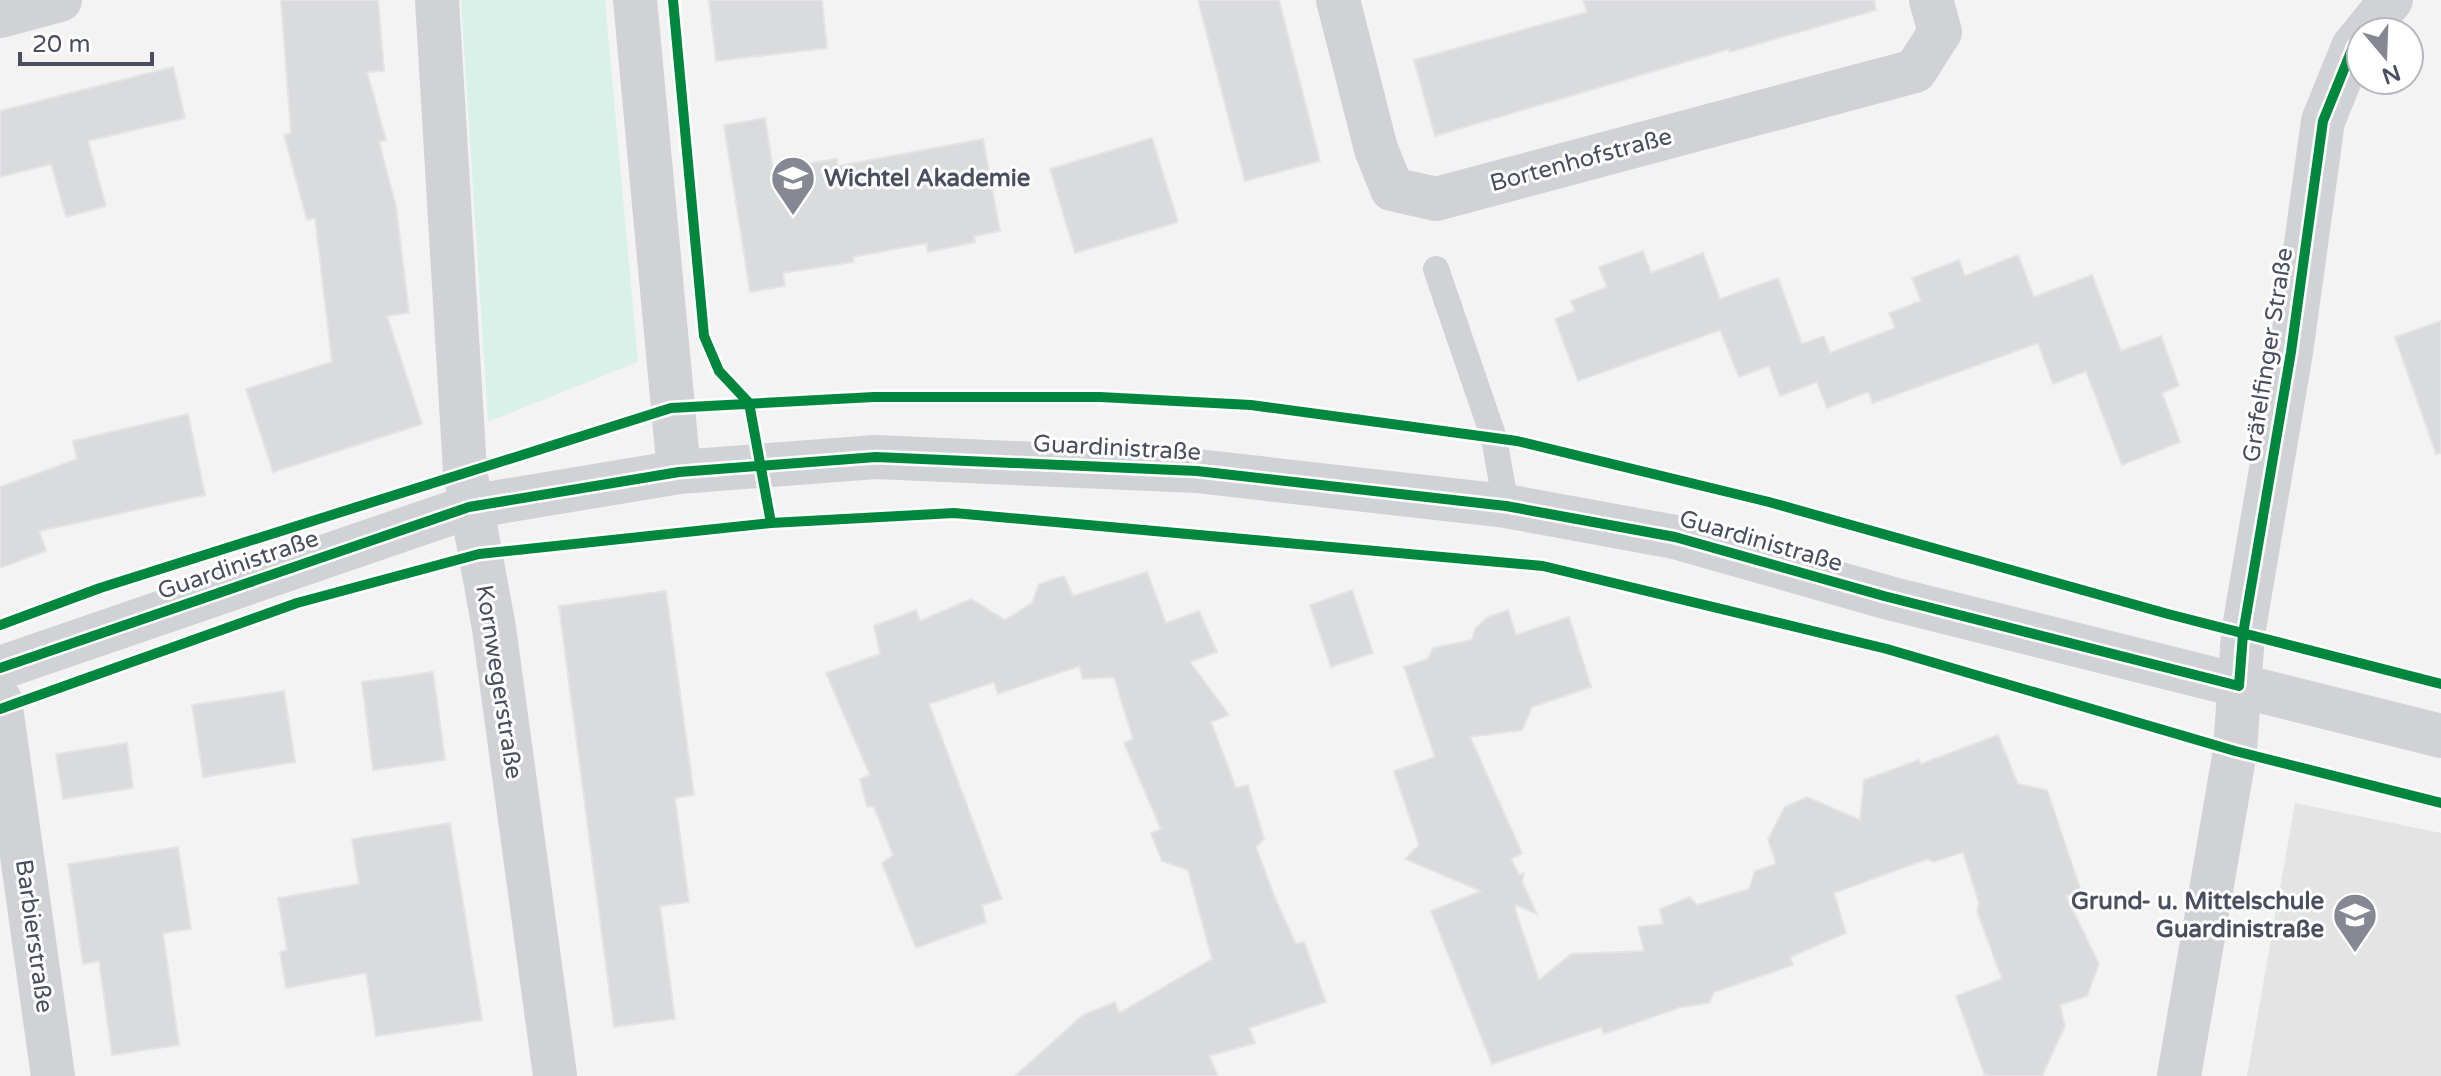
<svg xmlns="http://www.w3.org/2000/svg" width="2441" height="1076" viewBox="0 0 2441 1076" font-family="'Varela Round',sans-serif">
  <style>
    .education { fill: #e5e4e5 }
    .green { fill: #d9f1e9 }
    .building { fill: #dadbdd; stroke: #e4e4e6; stroke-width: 2 }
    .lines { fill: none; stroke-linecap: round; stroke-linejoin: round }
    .service { stroke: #d1d2d5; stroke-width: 26 }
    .minor { stroke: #d1d2d5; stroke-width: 44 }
    .cycleway-casing { stroke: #fff; stroke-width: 15 }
    .cycleway { stroke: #00873e; stroke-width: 10 }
    .labels { text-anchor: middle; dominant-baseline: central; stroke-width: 6; stroke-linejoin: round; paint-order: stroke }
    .street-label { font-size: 24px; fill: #4a4e5f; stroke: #fff }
    .poi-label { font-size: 24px; font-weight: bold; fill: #4a4e5f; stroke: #fff; text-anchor: start }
  </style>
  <rect width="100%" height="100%" fill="#f3f3f3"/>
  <path class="education" d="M 2295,803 L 2441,833 L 2441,1076 L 2247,1076 Z"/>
  <path class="green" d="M 461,0 L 605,0 L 638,362 L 488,422 Z"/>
  <path class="building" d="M 281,0 L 378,0 L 384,71 L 367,72 L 386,140 L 379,142 L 396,206 L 409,313 L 387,316 L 422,424 L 273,472 L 246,389 L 332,362 L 315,218 L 307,220 L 284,135 L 291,133 Z
    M 709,0 L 822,0 L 827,48 L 716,61 Z
    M 1198,0 L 1279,0 L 1320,161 L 1245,181 Z
    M 1583,0 L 1874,0 L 1876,10 L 1730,52 L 1729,49 L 1435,136 L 1414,60 L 1587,12 Z
    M 173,67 L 185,118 L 88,141 L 106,206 L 66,217 L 51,164 L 0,177 L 0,111 Z
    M 765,118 L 773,169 L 837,159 L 838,166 L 983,139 L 1000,231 L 974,236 L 975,242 L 953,247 L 928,252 L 927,243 L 853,257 L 854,262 L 783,273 L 785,286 L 750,292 L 724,125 Z
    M 1152,138 L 1178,222 L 1075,253 L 1050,169 Z
    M 1643,251 L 1651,273 L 1703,253 L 1720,299 L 1778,278 L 1802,344 L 1824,336 L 1830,353 L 1895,328 L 1889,313 L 1921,301 L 1912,278 L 1959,260 L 1965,276 L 2018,255 L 2034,297 L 2092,275 L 2121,351 L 2161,336 L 2179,386 L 2162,393 L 2180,442 L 2122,465 L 2086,371 L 2053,384 L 2038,343 L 1873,403 L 1868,392 L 1827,408 L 1817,382 L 1780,396 L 1769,366 L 1739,377 L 1720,330 L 1578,381 L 1555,319 L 1575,311 L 1571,301 L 1607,287 L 1599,267 Z
    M 2441,321 L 2441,453 L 2436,454 L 2395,337 Z
    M 188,414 L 205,495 L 39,531 L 46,551 L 0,568 L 0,487 L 77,459 L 73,441 Z
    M 1147,572 L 1166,623 L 1199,611 L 1217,652 L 1190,662 L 1229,715 L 1211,722 L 1236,788 L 1248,785 L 1264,839 L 1256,847 L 1275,898 L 1296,944 L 1304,942 L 1326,1002 L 1249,1028 L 1255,1043 L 1209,1056 L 1218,1076 L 1015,1076 L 1083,1015 L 1115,1002 L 1119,1013 L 1212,959 L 1188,870 L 1162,861 L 1151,833 L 1161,829 L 1124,743 L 1133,739 L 1114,677 L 1083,679 L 1079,666 L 998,694 L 994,682 L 929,704 L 1002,899 L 982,905 L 986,922 L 916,948 L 882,863 L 893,855 L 874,807 L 867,806 L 860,779 L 870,775 L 826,673 L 880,654 L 874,626 L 916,610 L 920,621 L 971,599 L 1005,620 L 1032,603 L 1039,584 L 1064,576 L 1073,596 Z
    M 1352,590 L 1373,653 L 1331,667 L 1310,605 Z
    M 666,591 L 694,795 L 675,798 L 689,902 L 660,906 L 675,1019 L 614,1027 L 559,606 Z
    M 1508,610 L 1516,635 L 1569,617 L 1591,687 L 1532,707 L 1522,730 L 1470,737 L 1522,853 L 1511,859 L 1519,875 L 1524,873 L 1522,882 L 1537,914 L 1516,905 L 1515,909 L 1539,980 L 1571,954 L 1644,951 L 1638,927 L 1663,924 L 1660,909 L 1690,897 L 1697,905 L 1749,889 L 1755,871 L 1776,864 L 1768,839 L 1785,807 L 1807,797 L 1860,820 L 1864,780 L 1919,760 L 1921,764 L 1998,735 L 2018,784 L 2047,790 L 2081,891 L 2066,896 L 2099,964 L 2087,996 L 2060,1005 L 2065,1026 L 2042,1076 L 1985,1076 L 1956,996 L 2002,979 L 1977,911 L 1979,903 L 1963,852 L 1934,862 L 1927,859 L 1834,893 L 1846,933 L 1790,957 L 1793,965 L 1714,992 L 1709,1003 L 1681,1007 L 1604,1034 L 1601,1027 L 1492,1064 L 1431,911 L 1481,891 L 1405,859 L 1419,845 L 1394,771 L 1435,757 L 1404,667 L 1428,659 L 1433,648 L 1472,640 L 1475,629 L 1488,617 Z
    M 433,672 L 445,760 L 373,770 L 362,682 Z
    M 284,691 L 295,762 L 203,777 L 192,705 Z
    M 127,743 L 133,788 L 63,799 L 56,754 Z
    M 450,823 L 482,1020 L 376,1036 L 366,973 L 286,988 L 280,952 L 287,950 L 278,898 L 359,884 L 352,839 Z
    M 178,847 L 191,929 L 163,933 L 179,1045 L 112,1055 L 99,961 L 83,964 L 68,864 Z"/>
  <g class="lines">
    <path class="service" d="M 1436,269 L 1494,438 L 1506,506"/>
    <path class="minor" d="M 437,0 L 465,471 L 494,628 L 555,1076
      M 635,0 L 679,472
      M 1338,0 L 1376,149 L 1392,189 L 1436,199 L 1915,71 L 1940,32 L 1931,0
      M 0,16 L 60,0
      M 2365,32 L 2391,0
      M 0,668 L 469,507 L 679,472 L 876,457 L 1197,471 L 1506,506 L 1675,537 L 1889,598 L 2441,736
      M 0,700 L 53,1076
      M 2179,1076 L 2235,751 L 2243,634 L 2291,352 L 2323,121 L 2353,47 L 2361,37"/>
    <g class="cycleway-casing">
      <path id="cycleway" d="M 673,0 L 704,336 L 719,371 L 749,403 L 771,523
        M 0,625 L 100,588 L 671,408 L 874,397 L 1100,397 L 1251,405 L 1517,441 L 1769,502 L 2168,614 L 2441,684
        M 0,668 L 469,507 L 679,472 L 876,457 L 1197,471 L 1506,506 L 1675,537 L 1884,596 L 2239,686 L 2243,634 L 2291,352 L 2323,121 L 2353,47 L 2361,37
        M 0,709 L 297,603 L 479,554 L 771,523 L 954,513 L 1543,566 L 1887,649 L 2235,751 L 2441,803"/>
    </g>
    <use href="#cycleway" class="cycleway"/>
  </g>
  <defs>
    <g id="school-pin" transform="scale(2.3)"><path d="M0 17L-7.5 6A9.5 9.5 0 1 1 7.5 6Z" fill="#858893" stroke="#fff"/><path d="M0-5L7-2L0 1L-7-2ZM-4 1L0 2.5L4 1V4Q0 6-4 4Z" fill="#fff"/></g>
  </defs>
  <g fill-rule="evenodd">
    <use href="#school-pin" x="793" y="178"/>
    <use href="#school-pin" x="2355" y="915"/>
  </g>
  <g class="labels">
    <g class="street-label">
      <text transform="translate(1581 160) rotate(-15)">Bortenhofstraße</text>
      <text transform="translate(2268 355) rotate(-81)">Gräfelfinger Straße</text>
      <text transform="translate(1117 448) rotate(3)">Guardinistraße</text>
      <text transform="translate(1761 541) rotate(16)">Guardinistraße</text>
      <text transform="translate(238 565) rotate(-19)">Guardinistraße</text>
      <text transform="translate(499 682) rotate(81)">Kornwegerstraße</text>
      <text transform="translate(34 936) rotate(82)">Barbierstraße</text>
    </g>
    <g class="poi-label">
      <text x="824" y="178">Wichtel Akademie</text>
      <text x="2324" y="901" text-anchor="end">Grund- u. Mittelschule<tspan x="2324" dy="28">Guardinistraße</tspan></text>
    </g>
  </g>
  <g transform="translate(2385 56) rotate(161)"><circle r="38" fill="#ffffff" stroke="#b7b8bf" stroke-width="2"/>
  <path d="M0-6L14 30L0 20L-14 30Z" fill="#858893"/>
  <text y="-12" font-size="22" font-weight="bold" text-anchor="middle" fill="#4a4e5f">N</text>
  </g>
  <path d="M20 52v12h132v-12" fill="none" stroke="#4a4e5f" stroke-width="4"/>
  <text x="32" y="52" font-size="24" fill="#4a4e5f" stroke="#ffffff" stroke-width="6" paint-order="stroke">20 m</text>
</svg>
